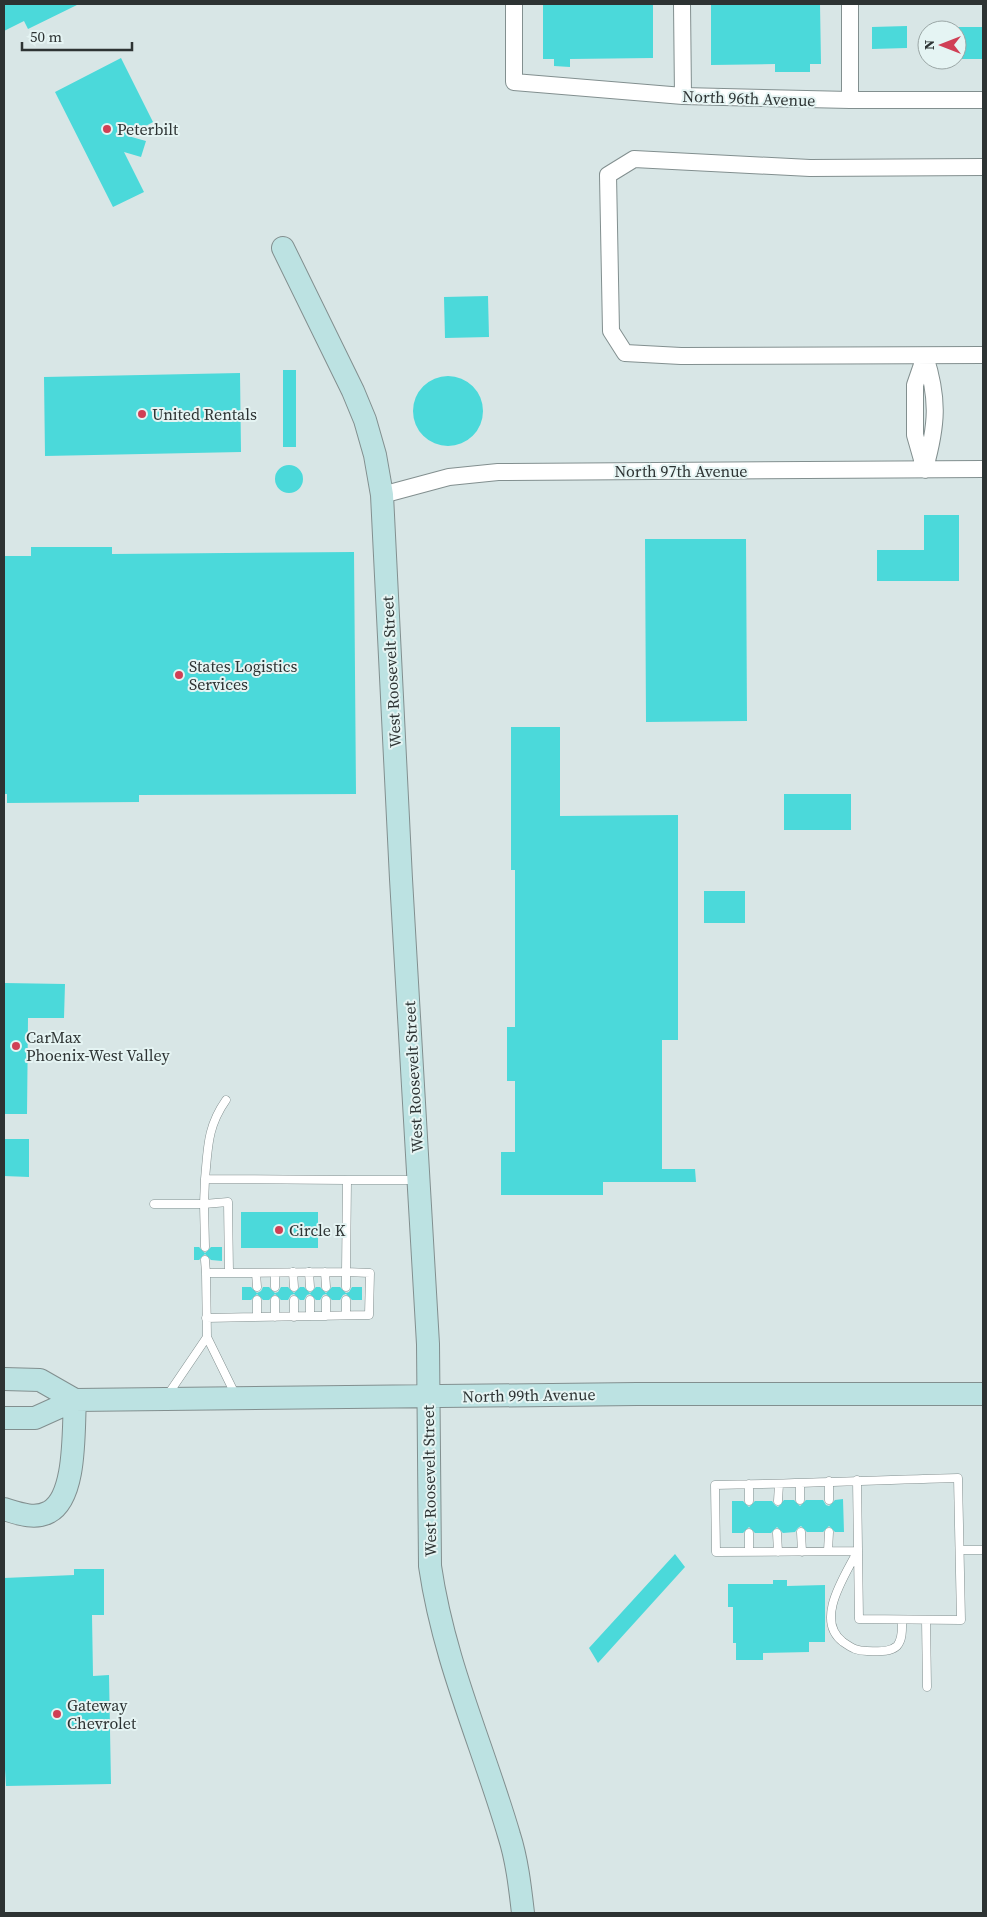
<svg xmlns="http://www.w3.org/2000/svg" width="987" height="1917" viewBox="0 0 987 1917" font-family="'Source Serif 4',serif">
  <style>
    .building { fill: #4bd9da }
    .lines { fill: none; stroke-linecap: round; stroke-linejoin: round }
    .lane-casing { stroke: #828f8f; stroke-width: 9 }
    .street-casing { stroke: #828f8f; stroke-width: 18 }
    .secondary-casing { stroke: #828f8f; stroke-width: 24 }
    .lane { stroke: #fff; stroke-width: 8 }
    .street { stroke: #fff; stroke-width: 16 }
    .secondary { stroke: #bce2e2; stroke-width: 22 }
    .poi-dot { fill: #d03f55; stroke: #e5f4f3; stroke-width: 2 }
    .labels { text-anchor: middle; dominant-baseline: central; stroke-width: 4; stroke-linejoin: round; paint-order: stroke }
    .street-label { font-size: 16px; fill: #2d3333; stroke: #e5f4f3 }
    .poi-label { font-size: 16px; fill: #2d3333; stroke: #e5f4f3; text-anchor: start }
  </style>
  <rect width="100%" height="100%" fill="#d8e6e6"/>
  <path class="building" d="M 4,4 L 79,4 L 28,29 L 24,21 L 4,31 Z
    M 543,4 L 653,4 L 653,58 L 570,59 L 570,67 L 554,66 L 554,59 L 543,59 Z
    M 711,4 L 820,4 L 821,64 L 810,64 L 810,72 L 775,72 L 775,64 L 711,65 Z
    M 907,26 L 907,48 L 872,49 L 872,27 Z
    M 959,27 L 983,27 L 983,59 L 959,59 Z
    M 121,58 L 153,122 L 128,136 L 146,141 L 141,157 L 124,152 L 144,192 L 113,207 L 55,92 Z
    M 488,296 L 489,337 L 445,338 L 444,297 Z
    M 283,370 L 296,370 L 296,447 L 283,447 Z
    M 240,373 L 241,452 L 45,456 L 44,377 Z
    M413 411a35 35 0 1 1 70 0a35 35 0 1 1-70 0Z
    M275 479a14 14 0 1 1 28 0a14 14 0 1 1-28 0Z
    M 924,515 L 959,515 L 959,581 L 877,581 L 877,550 L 924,550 Z
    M 645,539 L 746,539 L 747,721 L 646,722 Z
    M 31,547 L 112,547 L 112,554 L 354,552 L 356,794 L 139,795 L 139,802 L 7,803 L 7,794 L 4,794 L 4,556 L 31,556 Z
    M 511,727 L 560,727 L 560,816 L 678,815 L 678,1040 L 662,1040 L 662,1169 L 695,1169 L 696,1182 L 603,1182 L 603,1195 L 501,1195 L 501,1152 L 515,1152 L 515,1081 L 507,1081 L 507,1027 L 515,1027 L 515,870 L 511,870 Z
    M 784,794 L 851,794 L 851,830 L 784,830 Z
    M 704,891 L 745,891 L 745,923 L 704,923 Z
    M 4,983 L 65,984 L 64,1018 L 28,1018 L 27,1114 L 4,1114 Z
    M 4,1139 L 29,1139 L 29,1177 L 4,1176 Z
    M 241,1212 L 318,1212 L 318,1248 L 241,1248 Z
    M 194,1247 L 199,1247 L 205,1253 L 211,1247 L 222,1247 L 222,1261 L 211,1260 L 205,1254 L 199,1260 L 194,1260 Z
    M 242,1287 L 251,1287 L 257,1293 L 261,1291 L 263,1287 L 269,1287 L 275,1293 L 278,1292 L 281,1287 L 288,1287 L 294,1293 L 300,1287 L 304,1287 L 310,1293 L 316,1287 L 320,1287 L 326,1293 L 332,1287 L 340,1287 L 346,1293 L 349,1292 L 352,1287 L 362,1287 L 362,1300 L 352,1300 L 346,1294 L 343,1295 L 340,1300 L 332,1300 L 326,1294 L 323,1295 L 320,1300 L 316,1300 L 310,1294 L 307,1295 L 304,1300 L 300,1300 L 294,1294 L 291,1295 L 288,1300 L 281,1300 L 275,1294 L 269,1300 L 263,1300 L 257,1294 L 251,1300 L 242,1300 Z
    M 843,1499 L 844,1532 L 835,1532 L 829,1526 L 823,1532 L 807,1532 L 801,1526 L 798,1528 L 795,1532 L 783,1533 L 777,1527 L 771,1533 L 755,1533 L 749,1527 L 743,1533 L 732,1533 L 732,1501 L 743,1501 L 749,1507 L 755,1501 L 772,1501 L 775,1505 L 778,1507 L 784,1500 L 794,1500 L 800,1506 L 806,1500 L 823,1500 L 826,1505 L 829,1506 L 835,1500 Z
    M 675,1554 L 685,1567 L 598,1663 L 589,1648 Z
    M 74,1569 L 104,1569 L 104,1615 L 92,1615 L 93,1676 L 109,1675 L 111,1784 L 6,1786 L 4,1752 L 4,1578 L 74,1575 Z
    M 773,1580 L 787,1580 L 787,1586 L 825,1585 L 825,1642 L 809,1642 L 809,1652 L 763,1653 L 763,1660 L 736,1660 L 736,1643 L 733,1643 L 733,1607 L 728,1607 L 728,1584 L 773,1584 Z"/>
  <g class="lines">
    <g class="lane-casing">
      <path id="lane" d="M 205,1179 C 208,1148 207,1127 226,1100
        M 154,1204 L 204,1204 L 205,1179 L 347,1180
        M 205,1247 L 204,1204 L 228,1202 L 229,1273
        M 205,1260 L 206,1273
        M 293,1272 L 294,1287
        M 309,1272 L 310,1287
        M 325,1272 L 326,1287
        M 256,1273 L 257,1287
        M 275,1273 L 275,1287
        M 294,1300 L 294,1317
        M 310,1300 L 310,1316
        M 326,1300 L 326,1316
        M 346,1300 L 346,1315
        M 257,1317 L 257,1300
        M 275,1317 L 275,1300
        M 206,1318 L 369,1315 L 370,1273 L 346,1272 L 346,1287
        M 167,1396 L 207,1337
        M 236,1396 L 207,1337 L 206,1273 L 346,1272 L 347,1180 L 417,1180
        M 857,1480 L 859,1619 L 961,1620 L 958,1478 C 877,1480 796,1484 715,1485 L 716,1552 L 858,1551
        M 800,1483 L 800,1500
        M 749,1484 L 749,1501
        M 829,1500 L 829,1481
        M 778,1501 L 779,1484
        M 801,1532 L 802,1552
        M 749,1533 L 749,1552
        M 777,1533 L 778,1552
        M 961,1550 L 983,1550
        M 828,1551 L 829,1532
        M 857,1552 C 845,1576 814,1620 843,1642 C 852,1648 856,1651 867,1651 C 877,1651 889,1653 897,1646 C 903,1639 902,1628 902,1620
        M 926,1620 L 927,1687"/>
    </g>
    <g class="street-casing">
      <path id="street" d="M 514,4 L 514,82 L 683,96 L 850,100 L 983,100
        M 682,4 L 683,96
        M 850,4 L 850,100
        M 983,167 L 810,168 L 634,159 L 608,175 L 611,331 L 625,353 L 681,356 L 983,355
        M 925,356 L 915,385 L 915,435 L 925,470
        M 925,356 C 939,399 937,425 925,468
        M 382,495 L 449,477 L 498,472 L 983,469"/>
    </g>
    <g class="secondary-casing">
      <path id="secondary" d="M 283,248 L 353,391 L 365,420 L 375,455 L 382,495 L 401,879 L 428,1344 L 430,1566 C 444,1662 482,1743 509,1835 C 517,1860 520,1887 523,1913
        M 4,1379 L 40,1380 L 75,1400
        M 4,1418 L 35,1418 L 75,1400 L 637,1394 L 983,1394
        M 4,1509 C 17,1513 35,1520 49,1512 C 77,1497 73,1429 75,1400"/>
    </g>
    <use href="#lane" class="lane"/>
    <use href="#street" class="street"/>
    <use href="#secondary" class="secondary"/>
  </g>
  <g class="poi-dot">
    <circle cx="107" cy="129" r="5"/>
    <circle cx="142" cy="414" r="5"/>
    <circle cx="179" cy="675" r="5"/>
    <circle cx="16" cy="1046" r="5"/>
    <circle cx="279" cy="1230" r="5"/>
    <circle cx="57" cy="1714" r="5"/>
  </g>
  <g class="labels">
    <g class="street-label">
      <text transform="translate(749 98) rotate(2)">North 96th Avenue</text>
      <text x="681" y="471">North 97th Avenue</text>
      <text transform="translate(391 672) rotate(-93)">West Roosevelt Street</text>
      <text transform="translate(413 1077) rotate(-93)">West Roosevelt Street</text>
      <text transform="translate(529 1395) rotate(-1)">North 99th Avenue</text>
      <text transform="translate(429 1481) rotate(-91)">West Roosevelt Street</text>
    </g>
    <g class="poi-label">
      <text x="117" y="129">Peterbilt</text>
      <text x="152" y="414">United Rentals</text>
      <text x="189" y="666">States Logistics<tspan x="189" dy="18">Services</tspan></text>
      <text x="26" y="1037">CarMax<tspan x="26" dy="18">Phoenix-West Valley</tspan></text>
      <text x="289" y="1230">Circle K</text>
      <text x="67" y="1705">Gateway<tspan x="67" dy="18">Chevrolet</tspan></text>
    </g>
  </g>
  <rect width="987" height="1917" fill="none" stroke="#2d3333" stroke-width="10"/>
  <g transform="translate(942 45) rotate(270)"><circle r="24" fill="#e5f4f3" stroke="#9ba7a6"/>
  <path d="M0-4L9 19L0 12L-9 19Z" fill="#d03f55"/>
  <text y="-8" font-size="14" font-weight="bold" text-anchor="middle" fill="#2d3333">N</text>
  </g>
  <path d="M22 42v8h110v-8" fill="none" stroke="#2d3333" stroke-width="2.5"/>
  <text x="30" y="42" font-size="15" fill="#2d3333" stroke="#e5f4f3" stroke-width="4" paint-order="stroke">50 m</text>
</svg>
